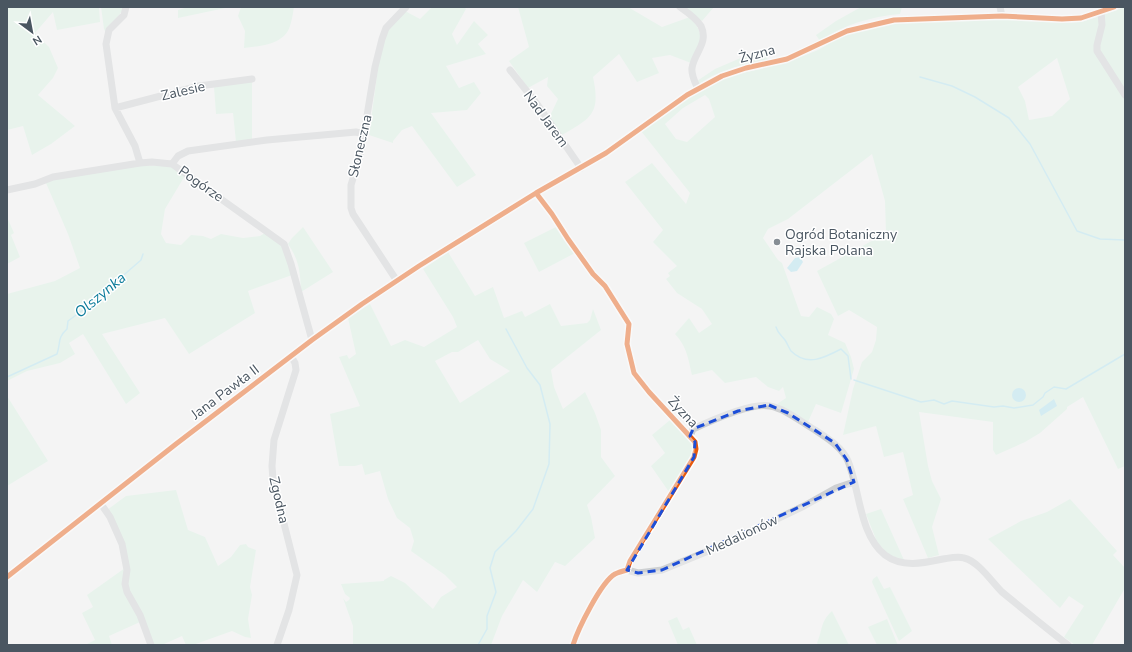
<svg xmlns="http://www.w3.org/2000/svg" width="1132" height="652" viewBox="0 0 1132 652" font-family="'Nunito Sans',sans-serif">
  <style>
    .green { fill: #d9f2e3; fill-rule: evenodd }
    .water { fill: #aee2f0 }
    .lines { fill: none; stroke-linecap: round; stroke-linejoin: round }
    .stream { stroke: #aee2f0; stroke-width: 1.5 }
    .minor { stroke: #ced0d2; stroke-width: 7 }
    .cycleway-casing { stroke: #fff; stroke-width: 8 }
    .cycleway { stroke: #e8590c; stroke-width: 5 }
    .marked { fill: none; stroke: #1d4ed8; stroke-width: 3; stroke-dasharray: 8 5; stroke-linejoin: round }
    .poi-dot { fill: #868d94; stroke: #fff; stroke-width: 1.5 }
    .labels { text-anchor: middle; dominant-baseline: central; stroke-width: 3; stroke-linejoin: round; paint-order: stroke }
    .street-label { font-size: 14px; fill: #4a5661; stroke: #fff }
    .poi-label { font-size: 14px; fill: #4a5661; stroke: #fff; text-anchor: start }
    .water-label { font-size: 15px; font-style: italic; fill: #0c7c9b; stroke: #fff }
  </style>
  <rect width="100%" height="100%" fill="#f4f4f4"/>
  <path class="green" d="M 7,7 L 99,7 L 100,22 L 57,30 L 53,12 L 35,33 L 49,47 L 58,68 L 53,78 L 38,95 L 75,126 L 51,144 L 32,155 L 23,126 L 7,130 Z
    M 101,7 L 125,7 L 106,33 L 104,29 Z
    M 188,7 L 230,7 L 178,18 L 178,10 Z
    M 241,7 L 294,7 C 293,13 292,20 290,26 C 284,45 260,46 244,48 L 245,31 L 238,16 Z
    M 432,7 L 464,7 L 466,9 L 452,34 L 457,45 L 474,21 L 488,35 L 478,44 L 486,54 L 446,66 L 459,88 L 474,82 L 481,93 L 467,110 L 431,113 L 476,175 L 457,187 L 412,126 L 402,130 L 393,141 L 393,143 L 369,135 L 381,45 L 388,30 L 405,11 L 420,19 Z
    M 518,7 L 628,7 L 662,27 L 690,17 C 707,37 700,41 691,63 L 670,55 L 652,58 L 659,73 L 637,82 L 619,54 L 593,77 C 601,114 591,118 562,135 L 549,118 L 558,99 L 547,86 L 548,77 L 528,88 L 509,61 L 529,47 Z
    M 683,7 L 714,7 L 702,21 Z
    M 861,7 L 902,7 L 900,14 C 870,17 845,24 820,41 L 816,35 L 836,21 Z
    M 1125,7 L 1125,91 L 1099,51 L 1103,15 Z
    M 1100,16 L 1096,43 L 1125,97 L 1125,466 L 1118,469 L 1083,397 L 1067,407 L 1067,409 L 1040,433 L 1025,442 L 996,455 L 993,450 L 993,422 L 919,412 L 928,466 L 932,481 L 941,499 L 932,527 L 939,555 L 928,558 L 903,499 L 913,495 L 903,452 L 884,457 L 876,426 L 843,435 L 853,389 L 862,362 L 872,352 L 876,340 L 877,327 L 849,310 L 838,316 L 817,271 L 886,233 L 885,201 L 872,154 L 788,219 L 768,229 L 763,238 L 778,260 L 782,263 L 801,316 L 809,317 L 817,307 L 831,314 L 834,319 L 828,335 L 845,343 L 851,357 L 854,369 L 841,413 L 816,404 L 808,422 L 777,404 L 786,398 L 783,387 L 779,391 L 768,387 L 756,377 L 725,383 L 712,370 L 692,375 C 688,358 687,347 675,334 L 689,318 L 699,333 L 712,324 L 702,309 L 677,293 L 666,279 L 670,276 L 668,273 L 677,266 L 653,242 L 663,230 L 625,182 L 652,163 L 686,204 L 690,193 L 641,131 L 680,103 L 722,78 L 788,62 L 818,50 L 837,39 L 861,30 L 892,24 L 1009,18 L 1061,23 L 1081,22 ZM 1057,58 L 1070,99 L 1052,116 L 1029,120 L 1025,101 L 1018,87 ZM 705,95 L 709,99 L 715,117 L 687,142 L 676,139 L 665,124 L 683,108 Z
    M 764,48 L 768,61 L 735,67 L 712,76 L 699,84 L 697,81 L 715,69 Z
    M 252,80 L 252,140 L 236,142 L 233,113 L 216,114 L 214,87 Z
    M 135,165 L 170,166 L 186,174 L 165,209 L 161,234 L 166,243 L 181,245 L 191,235 L 203,236 L 211,239 L 221,234 L 243,238 L 260,236 L 265,233 L 279,242 L 288,258 L 292,275 L 248,291 L 255,313 L 189,354 L 165,318 L 102,334 L 140,393 L 126,404 L 83,334 L 69,343 L 75,354 L 60,363 L 27,371 L 7,381 L 7,294 L 55,281 L 80,268 L 68,234 L 46,183 L 53,179 Z
    M 7,217 L 14,233 L 11,235 L 20,257 L 7,264 Z
    M 558,226 L 575,253 L 539,272 L 524,243 Z
    M 303,227 L 333,272 L 301,292 C 300,272 300,262 288,244 L 292,238 Z
    M 448,252 L 475,296 L 493,287 L 504,318 L 522,311 L 525,317 L 550,304 L 561,326 L 587,323 L 590,320 L 593,309 L 601,330 L 551,370 L 554,387 L 563,409 L 585,392 L 595,413 L 601,430 L 601,457 L 615,476 L 587,505 L 591,517 L 595,538 L 565,566 L 555,562 L 537,592 L 523,580 L 502,616 L 491,645 L 353,645 L 353,626 L 343,598 L 346,602 L 349,600 L 350,598 L 345,594 L 341,584 L 384,581 L 384,580 L 391,576 L 405,583 L 433,609 L 441,597 L 457,587 L 445,575 L 411,551 L 414,541 L 410,528 L 397,518 L 388,499 L 380,471 L 365,475 L 362,464 L 355,466 L 339,466 L 330,414 L 360,406 L 339,357 L 347,355 L 349,359 L 356,354 L 348,318 L 370,304 L 391,346 L 405,340 L 424,347 L 457,327 L 453,317 L 423,269 ZM 478,340 L 490,359 L 510,371 L 460,403 L 435,361 L 452,352 L 458,352 Z
    M 7,396 L 48,461 L 7,486 Z
    M 670,420 L 693,444 L 692,456 L 669,492 L 651,466 L 665,453 L 652,435 Z
    M 176,490 L 188,530 L 205,537 L 218,566 L 231,557 L 240,545 L 246,544 L 248,547 L 256,550 L 250,587 L 252,595 L 248,619 L 251,638 L 245,637 L 232,631 L 193,645 L 186,645 L 182,636 L 162,645 L 153,645 L 129,592 L 127,583 L 129,570 L 107,510 L 126,496 Z
    M 1070,499 L 1117,551 L 1113,555 L 1125,568 L 1125,588 L 1092,645 L 1075,645 L 1064,637 L 1084,606 L 1069,596 L 1060,608 L 988,539 L 1021,521 L 1047,512 Z
    M 881,509 L 904,560 L 889,555 L 877,542 L 866,514 Z
    M 125,568 L 124,584 L 140,622 L 109,636 L 112,645 L 85,645 L 95,640 L 82,613 L 93,607 L 87,595 Z
    M 877,576 L 884,589 L 890,587 L 912,631 L 899,641 L 872,582 L 873,579 Z
    M 832,611 L 849,645 L 818,645 L 817,643 C 823,629 820,622 832,611 Z
    M 677,617 L 683,630 L 689,627 L 697,645 L 678,645 L 668,621 Z
    M 887,619 L 897,643 L 898,645 L 877,645 L 868,627 Z"/>
  <path class="water" d="M 800,257 L 803,262 L 797,271 L 791,272 L 787,268 L 795,258 Z
    M1012 395a7 7 0 1 1 14 0a7 7 0 1 1-14 0Z
    M 1054,399 L 1057,406 L 1041,416 L 1039,410 Z"/>
  <g class="lines">
    <path class="stream" d="M 920,77 L 952,86 L 975,97 L 1009,118 L 1030,144 L 1077,231 L 1100,239 L 1125,240
      M 776,327 C 778,334 781,335 785,340 C 787,343 789,348 791,351 C 807,367 824,358 841,349 L 848,356 L 851,379
      M 7,377 L 57,354 C 61,342 57,338 67,329 L 68,321 L 87,307 L 141,260 L 143,254
      M 854,380 L 921,402 L 934,400 L 944,404 L 952,401 L 994,407 L 1003,406 L 1014,408 L 1033,405 L 1043,397 L 1045,393 L 1054,387 L 1066,389 L 1125,354
      M 478,645 L 487,629 L 487,616 L 496,592 L 490,568 L 495,552 L 516,531 L 533,509 L 549,464 L 550,424 L 540,385 L 527,368 L 506,329"/>
    <path class="minor" d="M 126,7 L 124,15 L 109,30 L 106,44 L 115,108 L 135,146 L 140,163
      M 680,7 C 687,12 697,19 701,26 C 709,43 694,53 692,68 C 691,75 695,82 698,89
      M 1000,7 L 1002,16
      M 1101,11 L 1102,25 L 1097,45 L 1097,51 L 1125,95
      M 510,70 L 537,104 L 581,168
      M 115,108 L 199,86 L 252,79
      M 172,164 L 178,156 L 188,151 L 267,140 L 356,132 L 364,134
      M 7,190 L 35,184 L 53,177 L 140,163 L 152,162 L 172,164 L 284,244 L 291,264 L 312,340
      M 536,193 L 552,214 L 568,239 L 593,274 L 605,286 L 629,324 L 627,344 L 634,373 L 649,392 L 695,442 L 696,449 L 694,457 L 630,561 L 627,570 C 623,571 619,572 615,574 C 601,582 578,629 573,645
      M 397,281 L 353,214 L 351,208 L 351,185 L 361,152 L 375,67 L 382,39 L 386,28 L 406,7
      M 690,436 L 693,429 C 710,421 752,402 770,406 C 786,409 801,422 815,430 C 827,438 842,447 848,461 C 860,490 859,534 885,555 C 902,568 924,563 943,559 C 950,558 958,556 964,558 C 978,561 992,582 1002,592 C 1024,610 1046,628 1068,645
      M 101,504 L 110,517 L 122,544 L 127,570 L 125,584 L 127,592 L 140,615 L 151,645
      M 627,570 L 638,573 L 662,570 L 718,547 L 804,506 L 836,488 L 854,482
      M 7,577 L 176,444 L 312,340 L 362,304 L 419,266 L 536,193 L 606,153 L 687,95 L 722,76 L 746,68 L 787,59 L 847,31 L 894,20 L 1002,16 L 1062,19 L 1081,18 L 1114,7
      M 277,645 L 289,610 L 297,575 L 273,480 L 272,466 L 274,440 L 296,370 L 295,363 L 291,356"/>
    <g class="cycleway-casing">
      <path id="cycleway" d="M 536,193 L 552,214 L 568,239 L 593,274 L 605,286 L 629,324 L 627,344 L 634,373 L 649,392 L 695,442 L 696,449 L 694,457 L 630,561 L 627,570 C 623,571 619,572 615,574 C 601,582 578,629 573,645
        M 7,577 L 176,444 L 312,340 L 362,304 L 419,266 L 536,193 L 606,153 L 687,95 L 722,76 L 746,68 L 787,59 L 847,31 L 894,20 L 1002,16 L 1062,19 L 1081,18 L 1114,7"/>
    </g>
    <use href="#cycleway" class="cycleway"/>
  </g>
  <path d="M0 0H1132V652H0ZM 769,405 L 788,413 L 835,443 L 847,460 L 854,482 L 662,570 L 638,573 L 627,570 L 694,457 L 695,442 L 690,436 L 693,429 L 738,411 Z" fill="#f4f4f4" fill-opacity=".55" fill-rule="evenodd"/>
  <path class="marked" d="M 769,405 L 788,413 L 835,443 L 847,460 L 854,482 L 662,570 L 638,573 L 627,570 L 694,457 L 695,442 L 690,436 L 693,429 L 738,411 Z"/>
  <circle class="poi-dot" cx="777" cy="242" r="4"/>
  <g class="labels">
    <g class="street-label">
      <text transform="translate(757 54) rotate(-15)">Żyzna</text>
      <text transform="translate(183 91) rotate(-13)">Zalesie</text>
      <text transform="translate(546 119) rotate(54)">Nad Jarem</text>
      <text transform="translate(360 146) rotate(-77)">Słoneczna</text>
      <text transform="translate(201 184) rotate(35)">Pogórze</text>
      <text transform="translate(225 392) rotate(-37)">Jana Pawła II</text>
      <text transform="translate(683 412) rotate(47)">Żyzna</text>
      <text transform="translate(279 500) rotate(77)">Zgodna</text>
      <text transform="translate(742 535) rotate(-25)">Medalionów</text>
    </g>
    <g class="poi-label">
      <text x="785" y="234">Ogród Botaniczny<tspan x="785" dy="16">Rajska Polana</tspan></text>
    </g>
    <g class="water-label">
      <text transform="translate(100 295) rotate(-40)">Olszynka</text>
    </g>
  </g>
  <rect width="1132" height="652" fill="none" stroke="#4a5661" stroke-width="16"/>
  <g transform="translate(32 32) rotate(148)" stroke="#ffffff" stroke-width="3" paint-order="stroke">
  <path d="M0-3L7 15L0 10L-7 15Z" fill="#4a5661"/>
  <text y="-6" font-size="11" font-weight="bold" text-anchor="middle" fill="#4a5661">N</text>
  </g>
</svg>
